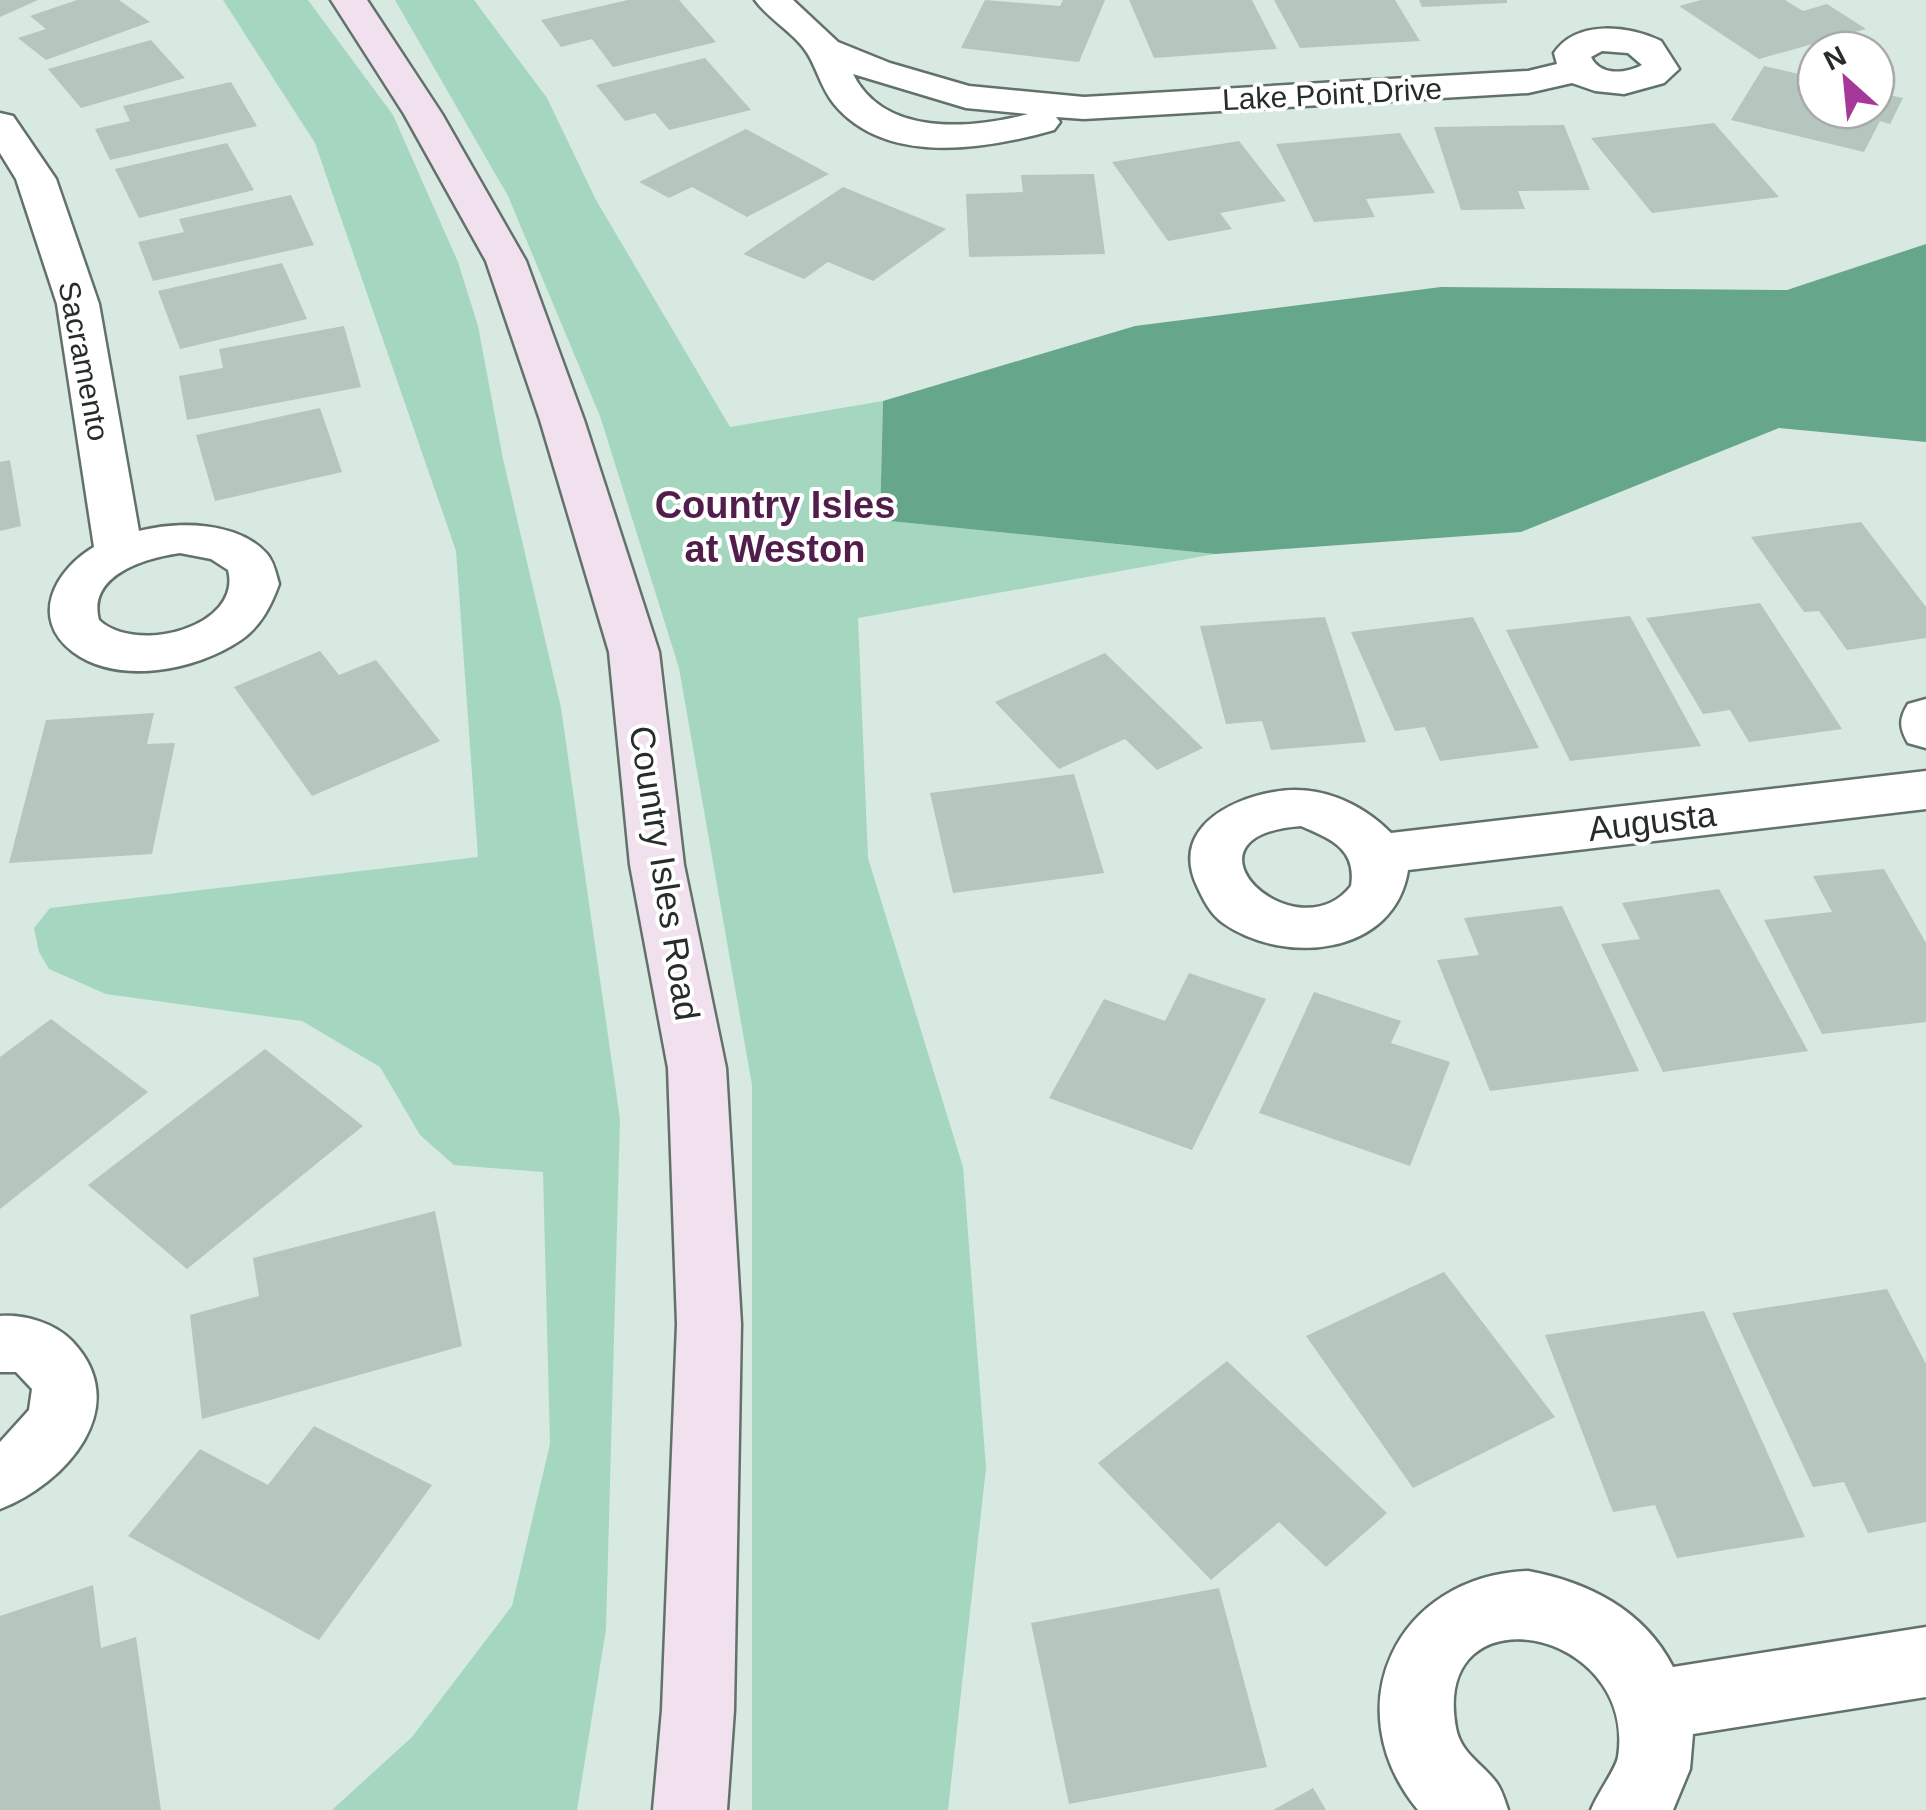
<svg xmlns="http://www.w3.org/2000/svg" width="1926" height="1810" viewBox="0 0 1926 1810" font-family="Arial,sans-serif">
  <style>
    .green { fill: #a5d7c0 }
    .water { fill: #66a68b }
    .building { fill: #b4c6bd }
    .lines { fill: none; stroke-linecap: round; stroke-linejoin: round }
    .street-casing { stroke: #62726a; stroke-width: 5 }
    .secondary-casing { stroke: #62726a; stroke-width: 5 }
    .street { fill: #fff; fill-rule: evenodd }
    .secondary { fill: #f1e0ee; fill-rule: evenodd }
    .labels { text-anchor: middle; dominant-baseline: central; stroke-width: 8; stroke-linejoin: round; paint-order: stroke }
    .far-street-label { font-size: 30px; fill: #262c29; stroke: #fff }
    .street-label { font-size: 35px; fill: #262c29; stroke: #fff }
    .neighbourhood-label { font-size: 38px; font-weight: bold; fill: #511d4b; stroke: #fff }
  </style>
  <rect width="100%" height="100%" fill="#d7e9e0"/>
  <path class="green" d="M 223,0 L 308,0 L 393,115 L 458,262 L 478,326 L 503,459 L 561,708 L 620,1119 L 606,1629 L 577,1810 L 332,1810 L 412,1737 L 512,1606 L 550,1444 L 543,1172 L 454,1165 L 420,1135 L 380,1067 L 302,1021 L 106,994 L 49,969 L 39,952 L 34,928 L 50,908 L 478,857 L 456,551 L 315,143 Z
    M 395,0 L 474,0 L 547,98 L 596,200 L 730,427 L 883,401 L 880,520 L 1215,554 L 858,618 L 868,858 L 963,1167 L 986,1468 L 948,1810 L 752,1810 L 752,1085 L 679,668 L 600,416 L 508,196 Z"/>
  <path class="water" d="M 1926,244 L 1926,442 L 1779,428 L 1521,532 L 1215,554 L 880,520 L 883,401 L 1135,326 L 1441,287 L 1787,290 Z"/>
  <path class="building" d="M 0,0 L 38,0 L 0,17 Z
    M 77,0 L 119,0 L 150,22 L 46,60 L 18,38 L 46,29 L 30,16 Z
    M 628,0 L 679,0 L 716,42 L 613,67 L 592,39 L 561,47 L 541,20 Z
    M 985,0 L 1060,6 L 1063,0 L 1105,0 L 1079,62 L 961,48 Z
    M 1129,0 L 1252,0 L 1277,49 L 1154,58 Z
    M 1274,0 L 1395,0 L 1420,41 L 1300,48 Z
    M 1419,0 L 1507,0 L 1507,3 L 1422,7 Z
    M 1701,0 L 1785,0 L 1803,11 L 1827,4 L 1866,29 L 1759,59 L 1679,6 Z
    M 151,40 L 185,78 L 81,108 L 48,69 Z
    M 705,58 L 751,110 L 669,130 L 655,113 L 625,121 L 596,85 Z
    M 1764,66 L 1816,78 L 1816,110 L 1876,110 L 1876,92 L 1903,98 L 1890,124 L 1880,121 L 1864,152 L 1731,120 Z
    M 231,82 L 257,126 L 110,160 L 95,129 L 130,121 L 123,106 Z
    M 1714,123 L 1779,197 L 1652,213 L 1591,138 Z
    M 1564,125 L 1590,190 L 1518,191 L 1525,209 L 1461,210 L 1434,127 Z
    M 746,129 L 829,174 L 747,217 L 692,187 L 669,198 L 639,182 Z
    M 1400,133 L 1435,193 L 1366,199 L 1375,217 L 1314,222 L 1276,144 Z
    M 1239,141 L 1286,201 L 1220,213 L 1232,229 L 1168,241 L 1112,162 Z
    M 227,143 L 254,190 L 139,218 L 115,169 Z
    M 1094,174 L 1105,254 L 969,257 L 966,194 L 1023,192 L 1021,175 Z
    M 843,187 L 946,229 L 873,281 L 828,262 L 804,279 L 743,254 Z
    M 291,195 L 314,245 L 153,281 L 138,242 L 184,232 L 179,219 Z
    M 282,263 L 307,319 L 180,349 L 158,291 Z
    M 344,326 L 361,387 L 187,420 L 179,376 L 223,368 L 219,349 Z
    M 320,408 L 342,472 L 215,501 L 196,435 Z
    M 10,460 L 21,526 L 0,531 L 0,462 Z
    M 1861,522 L 1926,607 L 1926,638 L 1847,650 L 1819,611 L 1804,612 L 1751,537 Z
    M 1760,603 L 1842,729 L 1749,742 L 1730,710 L 1703,714 L 1646,618 Z
    M 1630,616 L 1701,746 L 1570,761 L 1506,630 Z
    M 1325,617 L 1366,742 L 1271,750 L 1262,721 L 1226,724 L 1200,626 Z
    M 1473,617 L 1539,748 L 1440,761 L 1425,727 L 1395,731 L 1351,632 Z
    M 320,651 L 339,675 L 376,660 L 440,741 L 312,796 L 234,687 Z
    M 1105,653 L 1203,748 L 1157,770 L 1125,739 L 1059,769 L 995,702 Z
    M 154,713 L 147,744 L 175,743 L 152,854 L 9,863 L 46,720 Z
    M 1074,774 L 1104,873 L 953,893 L 930,793 Z
    M 1884,869 L 1926,943 L 1926,1022 L 1822,1034 L 1764,920 L 1832,912 L 1813,876 Z
    M 1719,889 L 1808,1051 L 1663,1072 L 1601,944 L 1640,939 L 1622,903 Z
    M 1562,906 L 1639,1071 L 1490,1091 L 1437,960 L 1479,955 L 1464,918 Z
    M 1189,973 L 1266,999 L 1192,1150 L 1049,1098 L 1104,999 L 1165,1021 Z
    M 1314,992 L 1401,1021 L 1391,1043 L 1450,1062 L 1410,1166 L 1259,1113 Z
    M 51,1019 L 148,1092 L 0,1209 L 0,1057 Z
    M 265,1049 L 363,1126 L 187,1269 L 88,1185 Z
    M 435,1211 L 462,1346 L 202,1419 L 190,1315 L 259,1296 L 253,1258 Z
    M 1444,1272 L 1555,1417 L 1413,1488 L 1306,1336 Z
    M 1887,1289 L 1926,1364 L 1926,1522 L 1868,1533 L 1844,1482 L 1813,1487 L 1732,1313 Z
    M 1704,1311 L 1805,1537 L 1677,1558 L 1655,1505 L 1613,1512 L 1545,1335 Z
    M 1227,1361 L 1387,1513 L 1326,1567 L 1279,1522 L 1211,1580 L 1098,1463 Z
    M 314,1426 L 432,1485 L 319,1640 L 128,1536 L 200,1449 L 268,1485 Z
    M 93,1585 L 101,1648 L 136,1637 L 161,1810 L 0,1810 L 0,1616 Z
    M 1219,1588 L 1267,1767 L 1069,1804 L 1031,1623 Z
    M 1313,1788 L 1326,1810 L 1273,1810 Z"/>
  <g class="lines">
    <g class="street-casing">
      <path id="street" d="M 755,0 L 793,0 L 838,42 L 890,63 L 969,86 L 1084,97 L 1528,71 L 1557,64 L 1554,53 C 1577,19 1629,26 1661,41 L 1679,69 L 1664,83 L 1624,94 L 1595,91 L 1572,83 L 1528,93 L 1084,119 L 1056,117 L 1060,122 L 1054,130 C 987,149 886,167 834,104 C 822,89 818,72 809,56 C 797,34 770,21 755,0 ZM 1602,51 L 1628,53 L 1642,65 C 1625,74 1600,76 1591,57 ZM 853,74 L 966,108 L 1028,114 C 971,129 884,137 853,74 Z
        M 0,113 L 13,116 L 56,179 L 99,304 L 139,531 C 178,521 238,521 267,554 C 274,562 276,574 279,584 C 271,606 261,626 241,640 C 197,670 119,686 73,652 C 28,618 56,569 94,547 L 57,304 L 16,179 L 0,153 ZM 180,553 L 211,559 L 228,570 C 243,627 136,655 99,620 C 87,575 145,558 180,553 Z
        M 1926,699 L 1926,748 L 1908,743 C 1899,727 1899,719 1908,704 Z
        M 1926,771 L 1926,809 L 1408,870 C 1395,956 1284,966 1223,923 C 1210,914 1203,899 1197,886 C 1171,830 1227,800 1274,792 C 1318,784 1360,802 1391,833 ZM 1301,826 C 1331,839 1357,849 1351,886 C 1296,956 1167,836 1301,826 Z
        M 0,1316 C 24,1314 55,1323 72,1341 C 135,1407 65,1484 0,1509 L 0,1442 L 29,1410 L 32,1389 L 16,1372 L 0,1372 Z
        M 1528,1571 C 1588,1582 1644,1610 1673,1667 L 1926,1627 L 1926,1697 L 1693,1734 L 1690,1769 L 1673,1810 L 1591,1810 C 1597,1794 1616,1769 1618,1757 C 1638,1627 1430,1587 1456,1728 C 1461,1754 1482,1763 1496,1782 C 1502,1790 1505,1801 1508,1810 L 1418,1810 C 1334,1708 1396,1576 1528,1571 Z"/>
    </g>
    <g class="secondary-casing">
      <path id="secondary" d="M 331,0 L 367,0 L 442,114 L 526,261 L 584,420 L 659,652 L 684,865 L 726,1068 L 741,1324 L 734,1710 L 727,1810 L 653,1810 L 662,1710 L 677,1324 L 668,1068 L 630,865 L 609,652 L 540,420 L 486,261 L 404,114 Z"/>
    </g>
    <use href="#street" class="street"/>
    <use href="#secondary" class="secondary"/>
  </g>
  <g class="labels">
    <g class="far-street-label">
      <text transform="translate(1332 94) rotate(-3)">Lake Point Drive</text>
      <text transform="translate(84 361) rotate(79)">Sacramento</text>
    </g>
    <g class="street-label">
      <text transform="translate(1652 821) rotate(-7)">Augusta</text>
      <text transform="translate(665 873) rotate(81)">Country Isles Road</text>
    </g>
    <g class="neighbourhood-label">
      <text x="775" y="505">Country Isles<tspan x="775" dy="44">at Weston</tspan></text>
    </g>
  </g>
  <g transform="translate(1846 80) rotate(333)"><circle r="48" fill="#ffffff" stroke="#a8aba9" stroke-width="2.5"/>
  <path d="M0-8L18 38L0 25L-18 38Z" fill="#a4399a"/>
  <text y="-15" font-size="28" font-weight="bold" text-anchor="middle" fill="#262c29">N</text>
  </g>
</svg>
